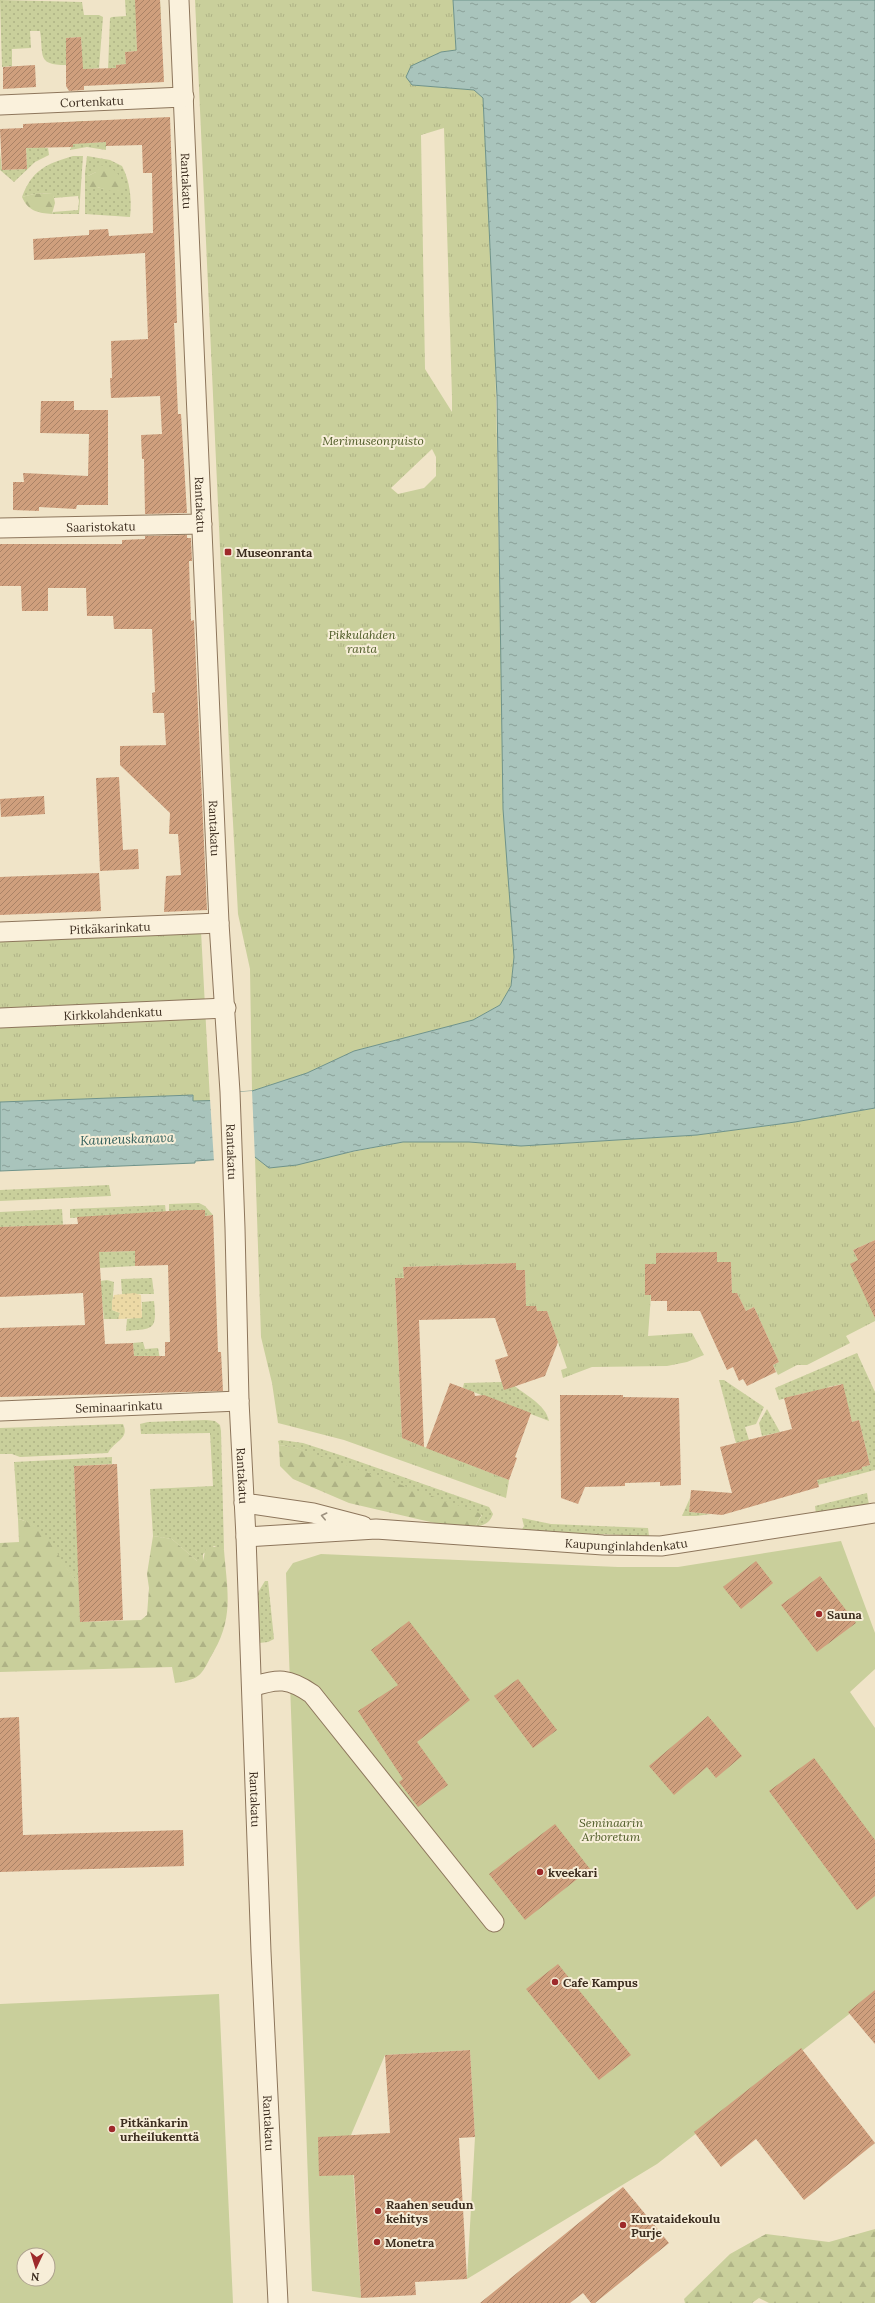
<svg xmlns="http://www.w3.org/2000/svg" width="875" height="2303" viewBox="0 0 875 2303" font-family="Lora,serif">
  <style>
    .grass { fill: url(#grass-dots); fill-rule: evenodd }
    .forest { fill: url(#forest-firs) }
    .sand { fill: url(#sand-dots) }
    .park { fill: url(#park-tufts); fill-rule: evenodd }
    .garden { fill: #c9cf9b; fill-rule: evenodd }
    .water { fill: url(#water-ripples); stroke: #6f938a }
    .pier { fill: #f0e4c8 }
    .building { fill: url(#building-hatch); fill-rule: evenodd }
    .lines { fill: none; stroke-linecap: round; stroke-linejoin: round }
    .street-casing { stroke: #8d765c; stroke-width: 21 }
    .street { stroke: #faf1dc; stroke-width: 19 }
    .oneway { stroke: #9c907e }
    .poi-dot { fill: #9e2a2b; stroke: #f7eed8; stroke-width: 1.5 }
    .labels { text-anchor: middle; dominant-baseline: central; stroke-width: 4; stroke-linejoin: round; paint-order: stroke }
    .street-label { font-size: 12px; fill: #3d2e20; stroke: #f7eed8 }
    .park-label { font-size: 12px; font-style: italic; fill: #4d5a26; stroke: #f7eed8 }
    .poi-label { font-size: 12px; font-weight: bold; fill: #3d2e20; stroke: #f7eed8; text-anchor: start }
    .water-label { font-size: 13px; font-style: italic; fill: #2f5d5a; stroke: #f7eed8 }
  </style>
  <defs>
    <pattern id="grass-dots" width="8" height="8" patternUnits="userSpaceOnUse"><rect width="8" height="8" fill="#c9cf9b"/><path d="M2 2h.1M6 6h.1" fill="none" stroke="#aeb285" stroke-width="1.8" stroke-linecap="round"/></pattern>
    <pattern id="forest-firs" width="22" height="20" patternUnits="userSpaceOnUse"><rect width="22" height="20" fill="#c9cf9b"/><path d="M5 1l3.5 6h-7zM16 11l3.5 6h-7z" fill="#aeb285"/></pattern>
    <pattern id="sand-dots" width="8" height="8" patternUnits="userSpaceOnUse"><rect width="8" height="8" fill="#ecd9a5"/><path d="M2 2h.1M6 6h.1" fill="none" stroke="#cbbb8e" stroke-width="1.8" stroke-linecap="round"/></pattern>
    <pattern id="park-tufts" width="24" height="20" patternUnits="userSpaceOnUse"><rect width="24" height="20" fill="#c9cf9b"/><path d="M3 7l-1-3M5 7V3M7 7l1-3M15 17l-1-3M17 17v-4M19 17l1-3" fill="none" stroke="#aeb285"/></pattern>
    <pattern id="water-ripples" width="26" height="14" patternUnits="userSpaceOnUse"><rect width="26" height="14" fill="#a9c4bc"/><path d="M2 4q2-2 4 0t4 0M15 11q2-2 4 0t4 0" fill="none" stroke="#8ba098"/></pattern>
    <pattern id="building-hatch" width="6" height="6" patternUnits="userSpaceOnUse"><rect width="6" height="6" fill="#cf9f7d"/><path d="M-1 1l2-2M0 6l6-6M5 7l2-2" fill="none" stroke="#a98266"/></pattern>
  </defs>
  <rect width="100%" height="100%" fill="#f0e4c8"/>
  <path class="grass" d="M 0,0 L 82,2 L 84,15 L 99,15 L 103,17 L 99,68 L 80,70 L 66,62 L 66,65 C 36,65 44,55 40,31 L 30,31 L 31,48 L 12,49 L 12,66 L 2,67 ZM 81,37 L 82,52 L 67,53 L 66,38 Z
    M 125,0 L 160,0 L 161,19 L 136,20 L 137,51 L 125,52 L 126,64 L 116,65 L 116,69 L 108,70 L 110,18 L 112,17 L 126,16 Z
    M 77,121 L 86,121 L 87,143 L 106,142 L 106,150 L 87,147 L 70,150 L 73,142 L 78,142 Z
    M 45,143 L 45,148 L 48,148 L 49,155 L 35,162 L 14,182 L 0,170 L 0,152 L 2,170 L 27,169 L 26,144 Z
    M 73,156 L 83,156 L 79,214 L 52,214 L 53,212 L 78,210 L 79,201 L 78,196 L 54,198 L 52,193 L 34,194 L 22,197 C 32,170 46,164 73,156 Z
    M 87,156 L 110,160 L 122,166 C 130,181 132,200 130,217 L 85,214 L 85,173 ZM 96,172 L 105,189 L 97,187 L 88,176 Z
    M 109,1185 L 111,1196 L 0,1201 L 0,1190 Z
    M 199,1203 L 205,1206 L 213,1215 L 205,1216 L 205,1210 L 169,1211 L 169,1204 Z
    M 165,1205 L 166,1213 L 70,1218 L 70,1209 Z
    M 62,1209 L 63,1225 L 0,1227 L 0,1212 Z
    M 135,1251 L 135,1266 L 99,1268 L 99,1252 Z
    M 152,1278 L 154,1294 L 122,1294 L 121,1279 Z
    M 107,1280 L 114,1282 L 112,1310 L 120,1313 L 118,1319 L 104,1319 L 100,1281 Z
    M 154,1301 C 157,1330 154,1329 126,1331 L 127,1319 L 142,1317 L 142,1302 Z
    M 143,1342 L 145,1349 L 158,1348 L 160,1359 L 134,1358 L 133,1343 Z
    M 857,1353 L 875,1392 L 875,1470 L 818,1485 L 816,1477 L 862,1469 L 862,1467 L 870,1465 L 859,1420 L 852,1422 L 842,1384 L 828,1387 L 830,1397 L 804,1393 L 779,1400 L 775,1388 Z
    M 719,1380 L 724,1380 L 764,1407 L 756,1424 L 745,1427 L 749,1440 L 736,1443 Z
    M 502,1382 L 503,1385 L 511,1383 C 523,1394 546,1404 549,1421 L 463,1388 L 464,1383 Z
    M 767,1409 L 780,1432 L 762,1436 L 759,1423 Z
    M 206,1420 L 215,1421 L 220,1425 L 221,1431 L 224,1550 L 214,1546 L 203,1554 L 203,1561 L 197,1561 L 172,1539 L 153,1536 L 150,1489 L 213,1486 L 210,1433 L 141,1434 L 140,1424 L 148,1422 Z
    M 123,1424 C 130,1439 114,1441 108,1453 L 20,1457 L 12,1454 L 0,1454 L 0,1428 Z
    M 281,1440 L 303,1443 L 343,1456 L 489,1507 L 493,1514 C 490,1523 484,1525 475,1527 L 482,1515 L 293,1447 L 279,1445 L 278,1441 Z
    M 112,1457 L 112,1464 L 74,1466 L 79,1583 C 58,1564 48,1525 18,1519 L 14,1462 Z
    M 867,1493 L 869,1505 L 816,1514 L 815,1506 Z
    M 690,1498 L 689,1512 L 711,1514 L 696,1516 L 682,1516 Z
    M 522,1518 L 551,1524 L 648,1528 L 649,1536 L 521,1531 L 524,1526 Z
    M 265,1581 L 268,1581 L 274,1639 L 268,1642 L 259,1643 L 257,1594 Z"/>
  <path class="forest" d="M 99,165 C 115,167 120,174 125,188 L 118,193 L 97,187 L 90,190 L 87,187 L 88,176 L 96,172 Z
    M 53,193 L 55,203 L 52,214 C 38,213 28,211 22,197 L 34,194 Z
    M 279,1445 L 293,1447 L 321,1456 L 482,1514 L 475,1527 L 439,1524 L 349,1503 L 293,1479 L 280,1466 Z
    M 18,1519 C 50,1525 58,1563 79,1583 L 80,1622 L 141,1620 L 147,1615 L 149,1588 L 147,1574 L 153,1536 L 172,1539 L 197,1561 L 203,1561 L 206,1547 L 220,1547 L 224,1550 C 227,1589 234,1616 214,1651 C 201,1674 203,1679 175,1683 L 172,1667 L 0,1672 L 0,1543 L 19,1542 Z
    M 875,2229 L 875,2303 L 769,2303 L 759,2298 L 752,2303 L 685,2303 L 684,2299 L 730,2254 L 766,2234 L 829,2242 Z"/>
  <path class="sand" d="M 134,1293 L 141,1295 L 142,1318 L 118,1319 L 120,1313 L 112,1310 L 112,1301 L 114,1295 Z"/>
  <path class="park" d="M 195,0 L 453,0 L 456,50 L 441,52 L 412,85 L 474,90 L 483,98 L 494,292 L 500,608 L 514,957 L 511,986 L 500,1005 L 473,1020 L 354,1051 L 307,1073 L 252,1091 L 250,969 L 238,914 L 230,768 ZM 444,128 L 452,397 L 452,412 L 425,369 L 421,135 ZM 432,449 L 436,457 L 436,476 L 424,488 L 398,494 L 391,488 Z
    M 201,931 L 210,1101 L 193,1101 L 192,1095 L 0,1102 L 0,941 L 94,938 Z
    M 875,1108 L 875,1240 L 853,1250 L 875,1292 L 875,1321 L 846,1336 L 850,1343 L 807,1365 L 797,1365 L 778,1375 L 773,1365 L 779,1362 L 754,1307 L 746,1311 L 737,1293 L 732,1293 L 731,1262 L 717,1262 L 717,1252 L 656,1253 L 656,1264 L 645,1264 L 645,1295 L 651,1295 L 648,1336 L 692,1333 L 704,1355 L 687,1362 L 667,1366 L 592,1367 L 563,1378 L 561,1370 L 567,1368 L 547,1311 L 537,1311 L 536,1306 L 526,1306 L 525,1270 L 516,1270 L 515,1263 L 403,1267 L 404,1278 L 395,1278 L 402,1438 L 509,1480 L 506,1498 L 344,1440 L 278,1423 L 272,1383 L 261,1337 L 255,1157 L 269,1168 L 403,1142 L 469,1142 L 521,1146 L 697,1135 L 795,1122 Z"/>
  <path class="garden" d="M 841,1541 L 875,1633 L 875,1669 L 850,1692 L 875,1728 L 875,1994 L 657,2164 L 467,2279 L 475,2137 L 470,2050 L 385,2055 L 351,2135 L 361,2298 L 312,2291 L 286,1573 L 293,1563 L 321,1554 L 618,1567 L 678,1567 Z
    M 219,1994 L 233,2303 L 0,2303 L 0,2004 ZM 24,2255 L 48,2255 L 48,2279 L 24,2279 Z"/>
  <path class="water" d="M 453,0 L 875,0 L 875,1108 L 795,1122 L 697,1135 L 521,1146 L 469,1142 L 403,1142 L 354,1151 L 297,1165 L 269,1168 L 255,1157 L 195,1161 L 195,1163 L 0,1171 L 0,1102 L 193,1095 L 193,1101 L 236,1100 L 236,1092 L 252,1091 L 307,1073 L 354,1051 L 473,1020 L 500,1005 L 511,986 L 514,957 L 503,809 L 497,397 L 483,98 L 474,90 L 412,85 L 406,77 L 411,66 L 441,52 L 456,50 Z"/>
  <path class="pier" d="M 252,1091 L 255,1159 L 214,1162 L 210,1099 L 234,1098 L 234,1092 Z"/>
  <path class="building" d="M 135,0 L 160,0 L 164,82 L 84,86 L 84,90 L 69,91 L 66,86 L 66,38 L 81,37 L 83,69 L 116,68 L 116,65 L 126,64 L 125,52 L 137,51 Z
    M 35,65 L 36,87 L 3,89 L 3,67 Z
    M 170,117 L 177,323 L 174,323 L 178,414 L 181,414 L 187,513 L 145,514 L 144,459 L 142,459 L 141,435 L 162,434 L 160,396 L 111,398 L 110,378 L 112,378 L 111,341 L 148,339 L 145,253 L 34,260 L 33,239 L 89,235 L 89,230 L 108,229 L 109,236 L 153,233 L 152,173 L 143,173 L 142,145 L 106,146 L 106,142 L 73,144 L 73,147 L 26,148 L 27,169 L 2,170 L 0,129 L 23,128 L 23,124 Z
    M 41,401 L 74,401 L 74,410 L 108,410 L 108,505 L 77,505 L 76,509 L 39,507 L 39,511 L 13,510 L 13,482 L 24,482 L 23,473 L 88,476 L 89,434 L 40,433 Z
    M 187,535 L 187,538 L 191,538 L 192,561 L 189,561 L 191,621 L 194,620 L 207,910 L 164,912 L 166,876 L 181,875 L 178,834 L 169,834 L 170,813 L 120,765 L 120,746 L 166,745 L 164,713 L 153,713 L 152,693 L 155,692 L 152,629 L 114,629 L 113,616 L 87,616 L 86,588 L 48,588 L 48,611 L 22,611 L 21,586 L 0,586 L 0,544 L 122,544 L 122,540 L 145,539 L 145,536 Z
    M 119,777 L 123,850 L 138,849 L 139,869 L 100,871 L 96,778 Z
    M 44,796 L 45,814 L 1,817 L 0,799 Z
    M 99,873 L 101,911 L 0,915 L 0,877 Z
    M 185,1210 L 205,1210 L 205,1216 L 213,1215 L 218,1352 L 221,1352 L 223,1391 L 0,1397 L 0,1328 L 85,1325 L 83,1293 L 0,1297 L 0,1227 L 78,1224 L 77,1217 ZM 135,1251 L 135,1266 L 168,1265 L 170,1342 L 165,1342 L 165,1356 L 134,1356 L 133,1343 L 105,1344 L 99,1252 Z
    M 875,1240 L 875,1318 L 850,1264 L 858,1260 L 853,1250 Z
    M 717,1252 L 717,1262 L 731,1262 L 732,1293 L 737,1293 L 746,1311 L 754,1307 L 779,1362 L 773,1365 L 776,1372 L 747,1386 L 743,1379 L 739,1381 L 733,1367 L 727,1370 L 700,1311 L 667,1311 L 667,1301 L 651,1301 L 651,1295 L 645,1295 L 645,1264 L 656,1264 L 656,1253 Z
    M 516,1263 L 516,1270 L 525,1270 L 526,1306 L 536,1306 L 537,1311 L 547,1311 L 558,1342 L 545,1376 L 504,1390 L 495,1360 L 508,1356 L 495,1318 L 419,1320 L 424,1447 L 402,1438 L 395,1278 L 404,1278 L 403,1267 Z
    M 450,1383 L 474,1392 L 475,1396 L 484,1395 L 531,1413 L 515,1457 L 517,1458 L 509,1480 L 426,1448 Z
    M 843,1384 L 852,1422 L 859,1420 L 870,1465 L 862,1467 L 862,1469 L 817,1480 L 819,1487 L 722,1515 L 689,1512 L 691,1490 L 732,1493 L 720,1447 L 792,1429 L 784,1398 Z
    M 560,1395 L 623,1395 L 623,1397 L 679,1398 L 681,1485 L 660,1486 L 660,1482 L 625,1483 L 625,1486 L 585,1487 L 578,1504 L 561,1498 Z
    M 117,1464 L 123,1620 L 80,1622 L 74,1466 Z
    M 756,1561 L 773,1583 L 741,1609 L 723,1587 Z
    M 820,1576 L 856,1623 L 817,1652 L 781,1605 Z
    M 409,1621 L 470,1700 L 417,1742 L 448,1785 L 418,1807 L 399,1782 L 403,1779 L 358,1711 L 398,1685 L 371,1650 Z
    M 518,1679 L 557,1730 L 533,1748 L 494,1696 Z
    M 708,1716 L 742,1756 L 716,1778 L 707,1767 L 674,1795 L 649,1766 Z
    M 19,1717 L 23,1835 L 183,1830 L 184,1866 L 0,1872 L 0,1718 Z
    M 814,1758 L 875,1840 L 875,1896 L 857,1910 L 769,1791 Z
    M 555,1824 L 590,1869 L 525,1920 L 489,1874 Z
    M 558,1964 L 631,2055 L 599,2080 L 526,1989 Z
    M 875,1990 L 875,2044 L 848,2012 Z
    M 801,2048 L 875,2143 L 804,2200 L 756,2139 L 721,2167 L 694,2132 Z
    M 470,2050 L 475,2137 L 459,2138 L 467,2279 L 415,2282 L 416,2295 L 361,2298 L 354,2175 L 319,2176 L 318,2137 L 390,2133 L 385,2055 Z
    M 623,2187 L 669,2243 L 595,2303 L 591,2303 L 583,2293 L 570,2303 L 480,2303 Z"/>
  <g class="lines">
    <g class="street-casing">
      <g id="street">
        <path id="s1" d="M 179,0 L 219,923 L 230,1092 L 235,1228 L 239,1401 L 246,1537 L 261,1952 L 278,2303"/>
        <path id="s2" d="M 0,105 L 184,97"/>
        <path id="s3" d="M 0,528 L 202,524"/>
        <path id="s4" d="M 0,932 L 219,923"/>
        <path id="s5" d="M 0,1018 L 226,1008"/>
        <path id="s6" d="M 0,1411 L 239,1401"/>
        <path d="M 244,1503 L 313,1513 L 363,1526"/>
        <path id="s7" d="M 246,1537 L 376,1529 L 603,1545 L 661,1546 L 875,1513"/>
        <path d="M 252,1687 C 278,1678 289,1678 312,1694 L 494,1922"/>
      </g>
    </g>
    <use href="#street" class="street"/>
  </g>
  <defs><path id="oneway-chevron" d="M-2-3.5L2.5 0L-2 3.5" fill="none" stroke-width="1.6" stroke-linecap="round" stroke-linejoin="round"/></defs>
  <use class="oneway" href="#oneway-chevron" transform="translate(324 1516) rotate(-167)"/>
  <g class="poi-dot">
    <rect x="224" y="548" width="8" height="8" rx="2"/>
    <circle cx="819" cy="1614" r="4"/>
    <circle cx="540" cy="1872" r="4"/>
    <circle cx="555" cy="1982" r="4"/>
    <circle cx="112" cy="2129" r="4"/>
    <circle cx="378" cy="2211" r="4"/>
    <circle cx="623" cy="2225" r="4"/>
    <circle cx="377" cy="2242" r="4"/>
  </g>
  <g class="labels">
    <g class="street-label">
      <text stroke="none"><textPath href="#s2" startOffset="92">Cortenkatu</textPath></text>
      <text stroke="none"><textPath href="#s1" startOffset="181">Rantakatu</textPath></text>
      <text stroke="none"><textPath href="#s1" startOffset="505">Rantakatu</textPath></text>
      <text stroke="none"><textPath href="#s3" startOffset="101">Saaristokatu</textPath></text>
      <text stroke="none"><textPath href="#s1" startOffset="829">Rantakatu</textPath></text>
      <text stroke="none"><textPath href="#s4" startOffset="110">Pitkäkarinkatu</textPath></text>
      <text stroke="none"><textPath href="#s5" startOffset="113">Kirkkolahdenkatu</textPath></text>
      <text stroke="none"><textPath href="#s1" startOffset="1153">Rantakatu</textPath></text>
      <text stroke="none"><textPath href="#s6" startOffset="119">Seminaarinkatu</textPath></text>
      <text stroke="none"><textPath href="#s1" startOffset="1477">Rantakatu</textPath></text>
      <text stroke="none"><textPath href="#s7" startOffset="381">Kaupunginlahdenkatu</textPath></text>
      <text stroke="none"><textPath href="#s1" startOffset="1801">Rantakatu</textPath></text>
      <text stroke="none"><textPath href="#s1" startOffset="2125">Rantakatu</textPath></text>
    </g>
    <g class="park-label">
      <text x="373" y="440">Merimuseonpuisto</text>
      <text x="362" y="634">Pikkulahden<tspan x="362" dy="14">ranta</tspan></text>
      <text x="611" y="1822">Seminaarin<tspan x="611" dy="14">Arboretum</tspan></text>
    </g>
    <g class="poi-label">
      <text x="236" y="552">Museonranta</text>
      <text x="827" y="1614">Sauna</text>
      <text x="548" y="1872">kveekari</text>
      <text x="563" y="1982">Cafe Kampus</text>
      <text x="120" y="2122">Pitkänkarin<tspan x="120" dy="14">urheilukenttä</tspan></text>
      <text x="386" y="2204">Raahen seudun<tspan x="386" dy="14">kehitys</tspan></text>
      <text x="631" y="2218">Kuvataidekoulu<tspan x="631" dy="14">Purje</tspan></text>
      <text x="385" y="2242">Monetra</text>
    </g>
    <g class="water-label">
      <text transform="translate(127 1139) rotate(-2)">Kauneuskanava</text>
    </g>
  </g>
  <g transform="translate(36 2267) rotate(184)"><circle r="19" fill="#f7eed8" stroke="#ada18e"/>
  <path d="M0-3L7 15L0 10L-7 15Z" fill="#9e2a2b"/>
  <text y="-6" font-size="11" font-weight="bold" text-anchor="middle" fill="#3d2e20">N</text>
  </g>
</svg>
